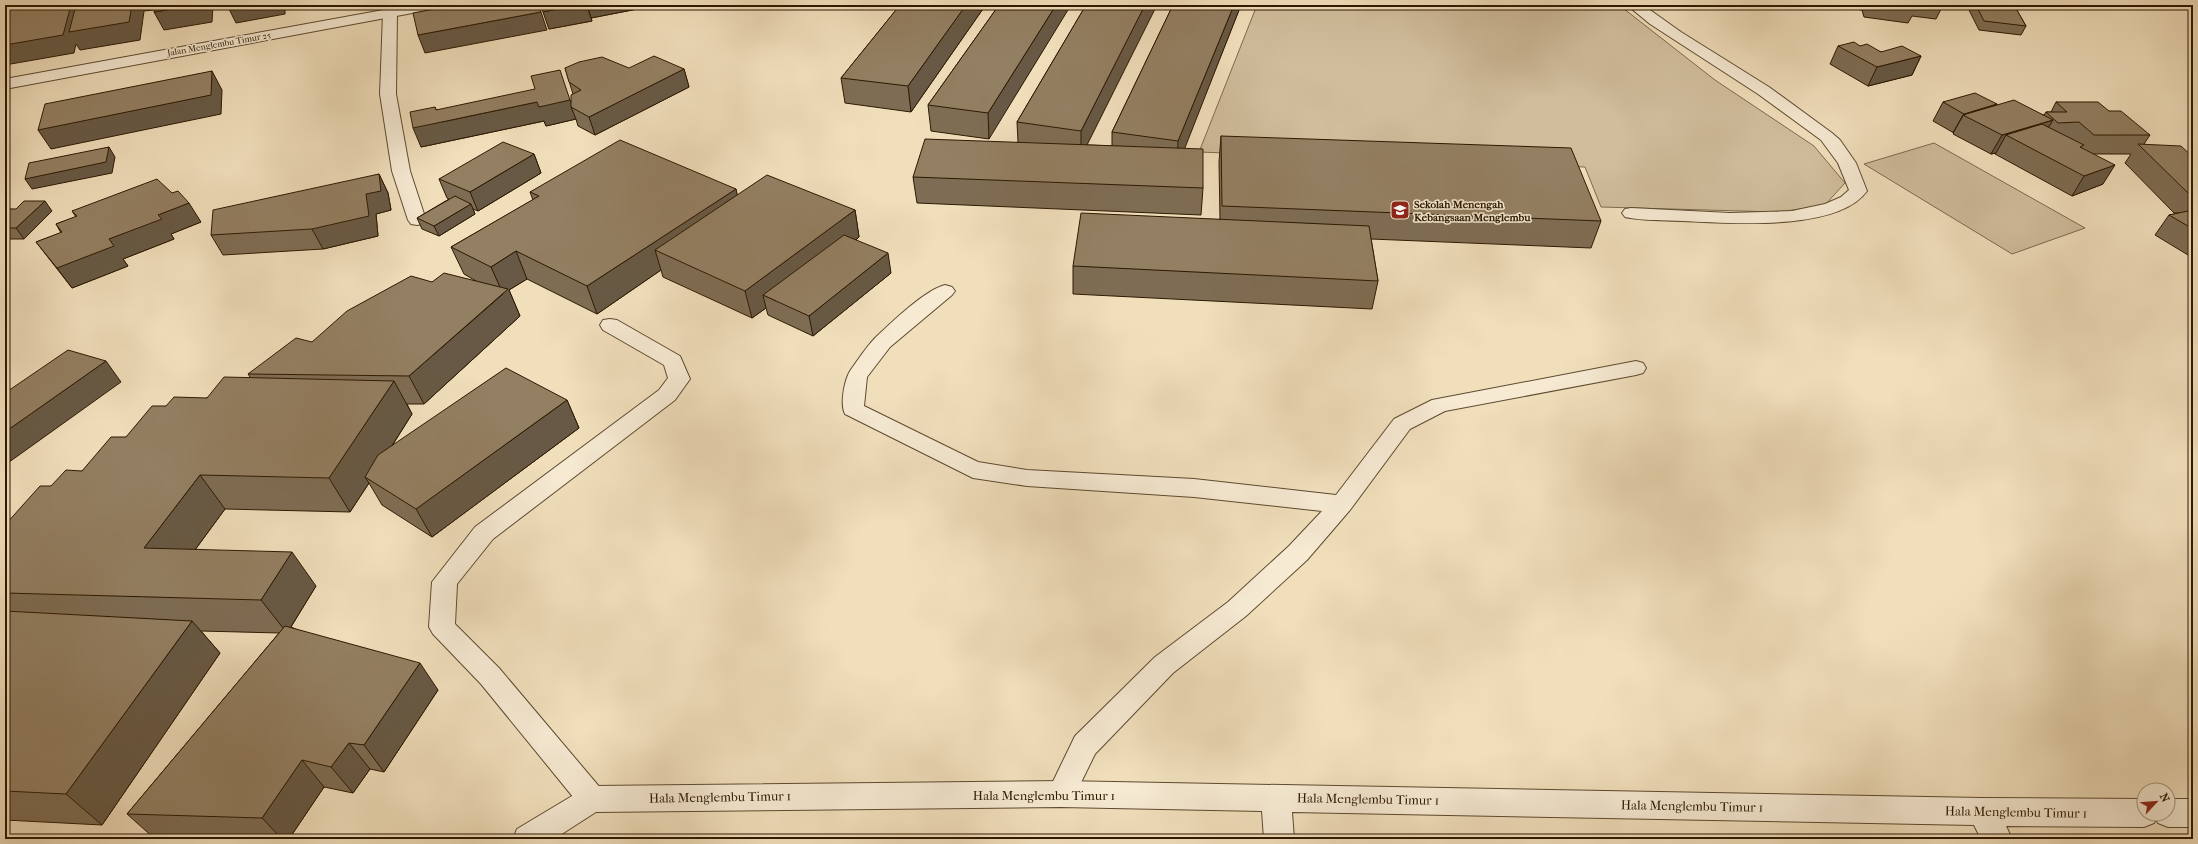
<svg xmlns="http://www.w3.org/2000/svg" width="2198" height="844" viewBox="0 0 2198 844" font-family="'IM FELL French Canon',serif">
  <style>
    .green { fill: #d0bd9c; stroke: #7e6a4e }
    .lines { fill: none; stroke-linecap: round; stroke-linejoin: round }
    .lane-casing { stroke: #5e4a2f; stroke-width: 2 }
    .street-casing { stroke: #5e4a2f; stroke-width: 2 }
    .lane { fill: #f6ead3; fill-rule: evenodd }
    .street { fill: #f6ead3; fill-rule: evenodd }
    .wall { fill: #7e6d54; stroke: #2d1800 }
    .shaded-wall { fill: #675945; stroke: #2d1800 }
    .building { fill: #937f62; stroke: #2d1800 }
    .labels { text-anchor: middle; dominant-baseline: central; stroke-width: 3; stroke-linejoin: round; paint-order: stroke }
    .far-street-label { font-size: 9px; fill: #2d1800; stroke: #f6ead3 }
    .poi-label { font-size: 11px; font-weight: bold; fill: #2d1800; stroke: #f6ead3; text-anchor: start }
    .near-street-label { font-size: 13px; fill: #2d1800; stroke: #f6ead3 }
  </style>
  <rect width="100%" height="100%" fill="#f1dfbc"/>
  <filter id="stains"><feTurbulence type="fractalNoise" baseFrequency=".005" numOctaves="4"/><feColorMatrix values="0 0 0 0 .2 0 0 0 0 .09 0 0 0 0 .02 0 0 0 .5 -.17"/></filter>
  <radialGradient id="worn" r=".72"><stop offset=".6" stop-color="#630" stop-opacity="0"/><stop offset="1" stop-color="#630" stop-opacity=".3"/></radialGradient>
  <path class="green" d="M 1257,5 L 1619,5 L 1715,80 L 1814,146 L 1845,183 L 1824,206 L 1777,212 L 1601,207 L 1585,167 L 1199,152 Z
    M 1934,143 L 2085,228 L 2012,254 L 1864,164 Z"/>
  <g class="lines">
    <g class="lane-casing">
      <path id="lane" d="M 1627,5 L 1643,5 L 1681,32 L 1769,87 L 1832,133 L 1840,140 L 1856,163 L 1867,191 C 1838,232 1728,223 1683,221 C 1664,220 1643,221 1625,217 L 1622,213 L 1625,209 L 1631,208 L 1730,213 L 1792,211 L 1825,204 L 1841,197 L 1849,190 L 1838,163 L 1821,140 L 1758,94 L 1650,24 Z
        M 390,9 L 397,13 L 396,94 L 410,171 L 426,220 L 423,224 L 417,225 L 411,224 L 408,220 L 392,171 L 380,94 L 383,13 Z
        M 945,285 L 952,287 L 955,291 L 952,295 L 890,347 L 867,377 L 864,406 L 978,462 L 1027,470 L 1194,479 L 1336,495 L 1394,419 L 1432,400 L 1636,361 L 1643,363 L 1646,368 L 1643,373 L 1636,375 L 1445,411 L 1410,429 L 1350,510 L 1307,560 L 1246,616 L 1173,673 L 1095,754 L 1071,803 L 1061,807 L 1051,803 L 1047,794 L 1075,736 L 1155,657 L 1228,602 L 1289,546 L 1322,511 L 1194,497 L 1027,486 L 973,478 L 845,414 C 840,405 844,381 850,371 C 858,360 866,347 876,337 C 892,322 925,290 945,285 Z
        M 610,319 L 617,320 L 680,356 L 690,379 L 675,400 L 493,539 L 457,584 L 455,624 L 499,668 L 602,790 L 607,799 L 602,808 L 592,812 L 582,808 L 481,684 L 433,634 L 429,627 L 432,582 L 475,527 L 659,390 L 668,378 L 664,365 L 603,330 L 600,325 L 603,320 Z"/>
    </g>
    <g class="street-casing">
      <path id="street" d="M 411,5 L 441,5 L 434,9 L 5,89 L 5,79 Z
        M 1061,781 L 1982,798 L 2144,799 L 2144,814 L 2168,814 L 2168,799 L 2193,799 L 2193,827 L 2168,827 L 2158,823 L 2156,819 L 2154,823 L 2144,827 L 2006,826 L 2012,839 L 1981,839 L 1974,825 L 1292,812 L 1294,839 L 1264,839 L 1262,811 L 1061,807 L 596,812 L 554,839 L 513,839 L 517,829 L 582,790 L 592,786 Z"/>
    </g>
    <use href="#lane" class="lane"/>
    <use href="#street" class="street"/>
  </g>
  <path class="wall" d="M 541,5 L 658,5 L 591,18 L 588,10 L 592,21 L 549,29 Z
    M 900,5 L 985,6 L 911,112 L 845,103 L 841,78 Z
    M 999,5 L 989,139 L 931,131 L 928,105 Z
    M 1086,5 L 1087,145 L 1112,146 L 1112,132 L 1173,5 L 1241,5 L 1184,148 L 1203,188 L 1201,215 L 917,203 L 913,177 L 1018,142 L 1017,122 Z
    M 1832,5 L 1943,5 L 1936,19 L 1912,16 L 1908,23 L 1864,17 L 1862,10 L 1832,6 Z
    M 1968,5 L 2014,5 L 2026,26 L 2021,35 L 1979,30 L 1967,6 Z
    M 1838,46 L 1860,46 L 1881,52 L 1921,56 L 1912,75 L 1868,86 L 1830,64 Z
    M 565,68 L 684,69 L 689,87 L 595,135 L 578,126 L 576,119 L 546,126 L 544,121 L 421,147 L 435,107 L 436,110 L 571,103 L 573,94 Z
    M 1943,102 L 1997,104 L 1996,105 L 2044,115 L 2046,112 L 2051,112 L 2056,102 L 2109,111 L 2150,135 L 2144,144 L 2193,157 L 2193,258 L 2155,235 L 2169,215 L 2179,213 L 2174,213 L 2125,163 L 2131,154 L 2094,154 L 2103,184 L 2072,196 L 1995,154 L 1996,153 L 1991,154 L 1953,134 L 1954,133 L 1933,121 Z
    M 1221,136 L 1601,221 L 1591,248 L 1371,239 L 1378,281 L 1372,309 L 1073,294 L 1073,266 L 1220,219 L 1219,162 Z
    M 534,154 L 541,173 L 478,211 L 473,209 L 475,214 L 439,236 L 422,229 L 417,218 L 449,199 L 447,198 L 439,179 Z
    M 379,174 L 388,193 L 391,210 L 376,214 L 378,236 L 323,249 L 223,255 L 211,235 Z
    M 736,189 L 737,195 L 855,210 L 859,237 L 856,240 L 891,273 L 813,336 L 768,315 L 766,308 L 752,318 L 663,277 L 661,270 L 597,314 L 527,279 L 509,290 L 520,316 L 424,404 L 407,404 L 412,414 L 392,446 L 567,400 L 579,428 L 432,537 L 382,505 L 369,483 L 350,512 L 225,509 L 195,550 L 316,586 L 291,627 L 438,690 L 384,772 L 370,769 L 353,793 L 324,787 L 289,839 L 155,839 L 127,814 L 279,633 L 201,631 L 220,653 L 102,825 L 5,820 L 5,525 L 51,486 L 82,471 L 166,406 L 207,398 L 250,377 L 248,374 L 432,282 L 476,281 L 464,274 L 451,247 L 533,200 L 530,192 Z
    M 5,209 L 52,211 L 24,239 L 5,239 Z
    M 72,211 L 201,222 L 171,234 L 174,239 L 123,259 L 128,266 L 72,288 L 36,242 L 61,233 L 56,224 L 76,217 Z"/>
  <path class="shaded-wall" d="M 71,5 L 153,5 L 153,10 L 144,11 L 140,40 L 80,50 L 76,44 L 74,53 L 5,65 L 5,45 Z
    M 197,5 L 213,5 L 212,22 L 164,30 L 154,12 Z
    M 227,5 L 285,5 L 285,14 L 236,23 Z
    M 294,5 L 311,5 L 295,8 Z
    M 578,5 L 587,5 L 592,21 L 549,29 L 543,12 Z
    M 587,5 L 658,5 L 591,18 Z
    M 966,5 L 985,6 L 911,112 L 908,86 Z
    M 1056,5 L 1071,5 L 989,139 L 988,113 Z
    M 1145,5 L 1157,5 L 1081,157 L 1081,131 Z
    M 1234,5 L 1241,5 L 1177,168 L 1178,141 Z
    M 541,12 L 547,30 L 425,53 L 418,35 Z
    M 1921,56 L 1912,75 L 1868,86 L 1877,67 Z
    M 684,69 L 689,87 L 595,135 L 589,117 Z
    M 212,71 L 222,90 L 221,114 L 51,149 L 38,130 Z
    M 570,100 L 573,108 L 571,107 L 576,119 L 546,126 L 544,121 L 421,147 L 413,128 L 436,110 L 435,107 L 442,122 L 537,102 Z
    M 1997,104 L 1987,122 L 1963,115 L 1953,133 L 1964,114 Z
    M 2053,120 L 2042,138 L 2006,135 L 1996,153 L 1991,154 L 2002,135 Z
    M 109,147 L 115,157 L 112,173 L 32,189 L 25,179 Z
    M 534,154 L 541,173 L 478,211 L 470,192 Z
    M 2115,165 L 2103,184 L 2072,196 L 2084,176 Z
    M 379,174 L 388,193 L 391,210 L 376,214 L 378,236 L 323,249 L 312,229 L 366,194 Z
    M 736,189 L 742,216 L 655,250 L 661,270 L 597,314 L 587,286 Z
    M 45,201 L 52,211 L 24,239 L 16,228 Z
    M 189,203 L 201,222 L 171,234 L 174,239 L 123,259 L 128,266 L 72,288 L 57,268 L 109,239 L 158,215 Z
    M 471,204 L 475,214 L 439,236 L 434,226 Z
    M 855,210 L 859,237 L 776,301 L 763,295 L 766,308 L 752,318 L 745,291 Z
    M 516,251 L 527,279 L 509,290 L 520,316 L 424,404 L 409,376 L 503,294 L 491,267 Z
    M 888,253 L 891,273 L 813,336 L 809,316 Z
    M 106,361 L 121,382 L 5,465 L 5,432 Z
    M 394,381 L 412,414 L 370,480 L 365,477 L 369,483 L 350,512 L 329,478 Z
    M 567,400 L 579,428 L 432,537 L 416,509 Z
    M 200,475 L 225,509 L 172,581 L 144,548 Z
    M 292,552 L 316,586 L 287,633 L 261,600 Z
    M 192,621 L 220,653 L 102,825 L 66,794 Z
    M 420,663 L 438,690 L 384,772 L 364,745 Z
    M 349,743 L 370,769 L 353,793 L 331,767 Z
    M 302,760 L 324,787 L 289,839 L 282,839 L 262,818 Z"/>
  <path class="building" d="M 5,5 L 71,5 L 63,35 L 5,45 Z
    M 76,5 L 132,5 L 129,22 L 69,32 Z
    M 155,5 L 197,5 L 154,12 Z
    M 456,5 L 538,5 L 541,12 L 418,35 L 413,13 Z
    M 541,5 L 578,5 L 543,12 Z
    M 900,5 L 966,5 L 908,86 L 841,78 Z
    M 999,5 L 1056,5 L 988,113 L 928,105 Z
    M 1086,5 L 1145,5 L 1081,131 L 1017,122 Z
    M 1173,5 L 1234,5 L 1178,141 L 1112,132 Z
    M 1976,5 L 2014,5 L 2026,26 L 1984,21 Z
    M 1854,42 L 1860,46 L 1867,44 L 1881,52 L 1902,46 L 1921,56 L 1877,67 L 1838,46 Z
    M 654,56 L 684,69 L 589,117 L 571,107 L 571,95 L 581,90 L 569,82 L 565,68 L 579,62 L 602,57 L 629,68 Z
    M 560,70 L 570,100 L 539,107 L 537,102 L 413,128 L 410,112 L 435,107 L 436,110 L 535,89 L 531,76 Z
    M 212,71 L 211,95 L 38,130 L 45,104 Z
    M 1975,93 L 1997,104 L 1964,114 L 1943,102 Z
    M 2014,100 L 2053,120 L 2002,135 L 1963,115 Z
    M 2056,102 L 2098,102 L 2109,111 L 2121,111 L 2150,135 L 2094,135 L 2079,122 L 2058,123 L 2046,112 L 2067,112 Z
    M 2042,124 L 2084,145 L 2080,147 L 2115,165 L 2084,176 L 2006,135 Z
    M 1221,136 L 1571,148 L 1601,221 L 1222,206 Z
    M 925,139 L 1203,149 L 1203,188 L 913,177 Z
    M 620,140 L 736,189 L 587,286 L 516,251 L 491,267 L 451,247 L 539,196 L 530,192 Z
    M 503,142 L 534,154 L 470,192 L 439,179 Z
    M 2138,144 L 2181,146 L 2193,157 L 2193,194 L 2188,193 Z
    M 109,147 L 106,162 L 25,179 L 29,163 Z
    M 379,174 L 381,191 L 366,194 L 369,216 L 312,229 L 211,235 L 213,210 Z
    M 767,175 L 855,210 L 745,291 L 655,250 Z
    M 157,179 L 172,193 L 178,191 L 189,203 L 158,215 L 162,219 L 109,239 L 114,246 L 57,268 L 36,242 L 62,232 L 56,224 L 77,216 L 72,211 Z
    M 455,196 L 471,204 L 434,226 L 417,218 Z
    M 24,201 L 45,201 L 16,228 L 5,228 L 5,209 L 16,209 Z
    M 2193,210 L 2193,229 L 2169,215 Z
    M 1081,213 L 1369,226 L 1378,281 L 1073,266 Z
    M 844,235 L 888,253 L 809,316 L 763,295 Z
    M 444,273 L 508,289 L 409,376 L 248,374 L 296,338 L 312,342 L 347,311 L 411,276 L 432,282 Z
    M 68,350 L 106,361 L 5,432 L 5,393 Z
    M 506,368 L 567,400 L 416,509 L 365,477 L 378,455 Z
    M 224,377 L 394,381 L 329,478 L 200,475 L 144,548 L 292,552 L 261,600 L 5,593 L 5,525 L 40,486 L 51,486 L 66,470 L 82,471 L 111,437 L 126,437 L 152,406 L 166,406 L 174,397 L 207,398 Z
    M 5,611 L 192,621 L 66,794 L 5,791 Z
    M 285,626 L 420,663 L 364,745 L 349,743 L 331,767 L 302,760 L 262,818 L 127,814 Z"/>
  <defs>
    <g id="school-square" transform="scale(1)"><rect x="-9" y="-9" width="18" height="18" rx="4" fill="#8f2418" stroke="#f6ead3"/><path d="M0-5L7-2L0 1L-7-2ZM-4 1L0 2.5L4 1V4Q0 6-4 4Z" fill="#fff"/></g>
  </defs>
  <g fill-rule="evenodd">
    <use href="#school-square" x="1400" y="210"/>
  </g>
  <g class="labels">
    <g class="far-street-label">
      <text transform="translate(219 44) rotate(-10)">Jalan Menglembu Timur 25</text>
    </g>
    <g class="poi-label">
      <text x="1414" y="204">Sekolah Menengah<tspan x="1414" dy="13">Kebangsaan Menglembu</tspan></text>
    </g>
    <g class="near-street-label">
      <text x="1044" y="795">Hala Menglembu Timur 1</text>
      <text transform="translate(720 797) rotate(-1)">Hala Menglembu Timur 1</text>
      <text transform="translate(1368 799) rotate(1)">Hala Menglembu Timur 1</text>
      <text transform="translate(1692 806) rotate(1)">Hala Menglembu Timur 1</text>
      <text transform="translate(2016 812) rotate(1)">Hala Menglembu Timur 1</text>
    </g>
  </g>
  <rect width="2198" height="844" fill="none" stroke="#f1dfbc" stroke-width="20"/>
  <rect x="6" y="6" width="2186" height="832" fill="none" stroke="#2d1800" stroke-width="2"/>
  <rect x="10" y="10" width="2178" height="824" fill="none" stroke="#2d1800"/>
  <g transform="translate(2156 802) rotate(64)"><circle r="19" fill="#f6ead3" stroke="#a6967f"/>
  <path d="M0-3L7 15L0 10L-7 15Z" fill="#8f2418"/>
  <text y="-6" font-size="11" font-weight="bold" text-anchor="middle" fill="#2d1800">N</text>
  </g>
  <rect width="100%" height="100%" filter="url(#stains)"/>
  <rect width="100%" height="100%" fill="url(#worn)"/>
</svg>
